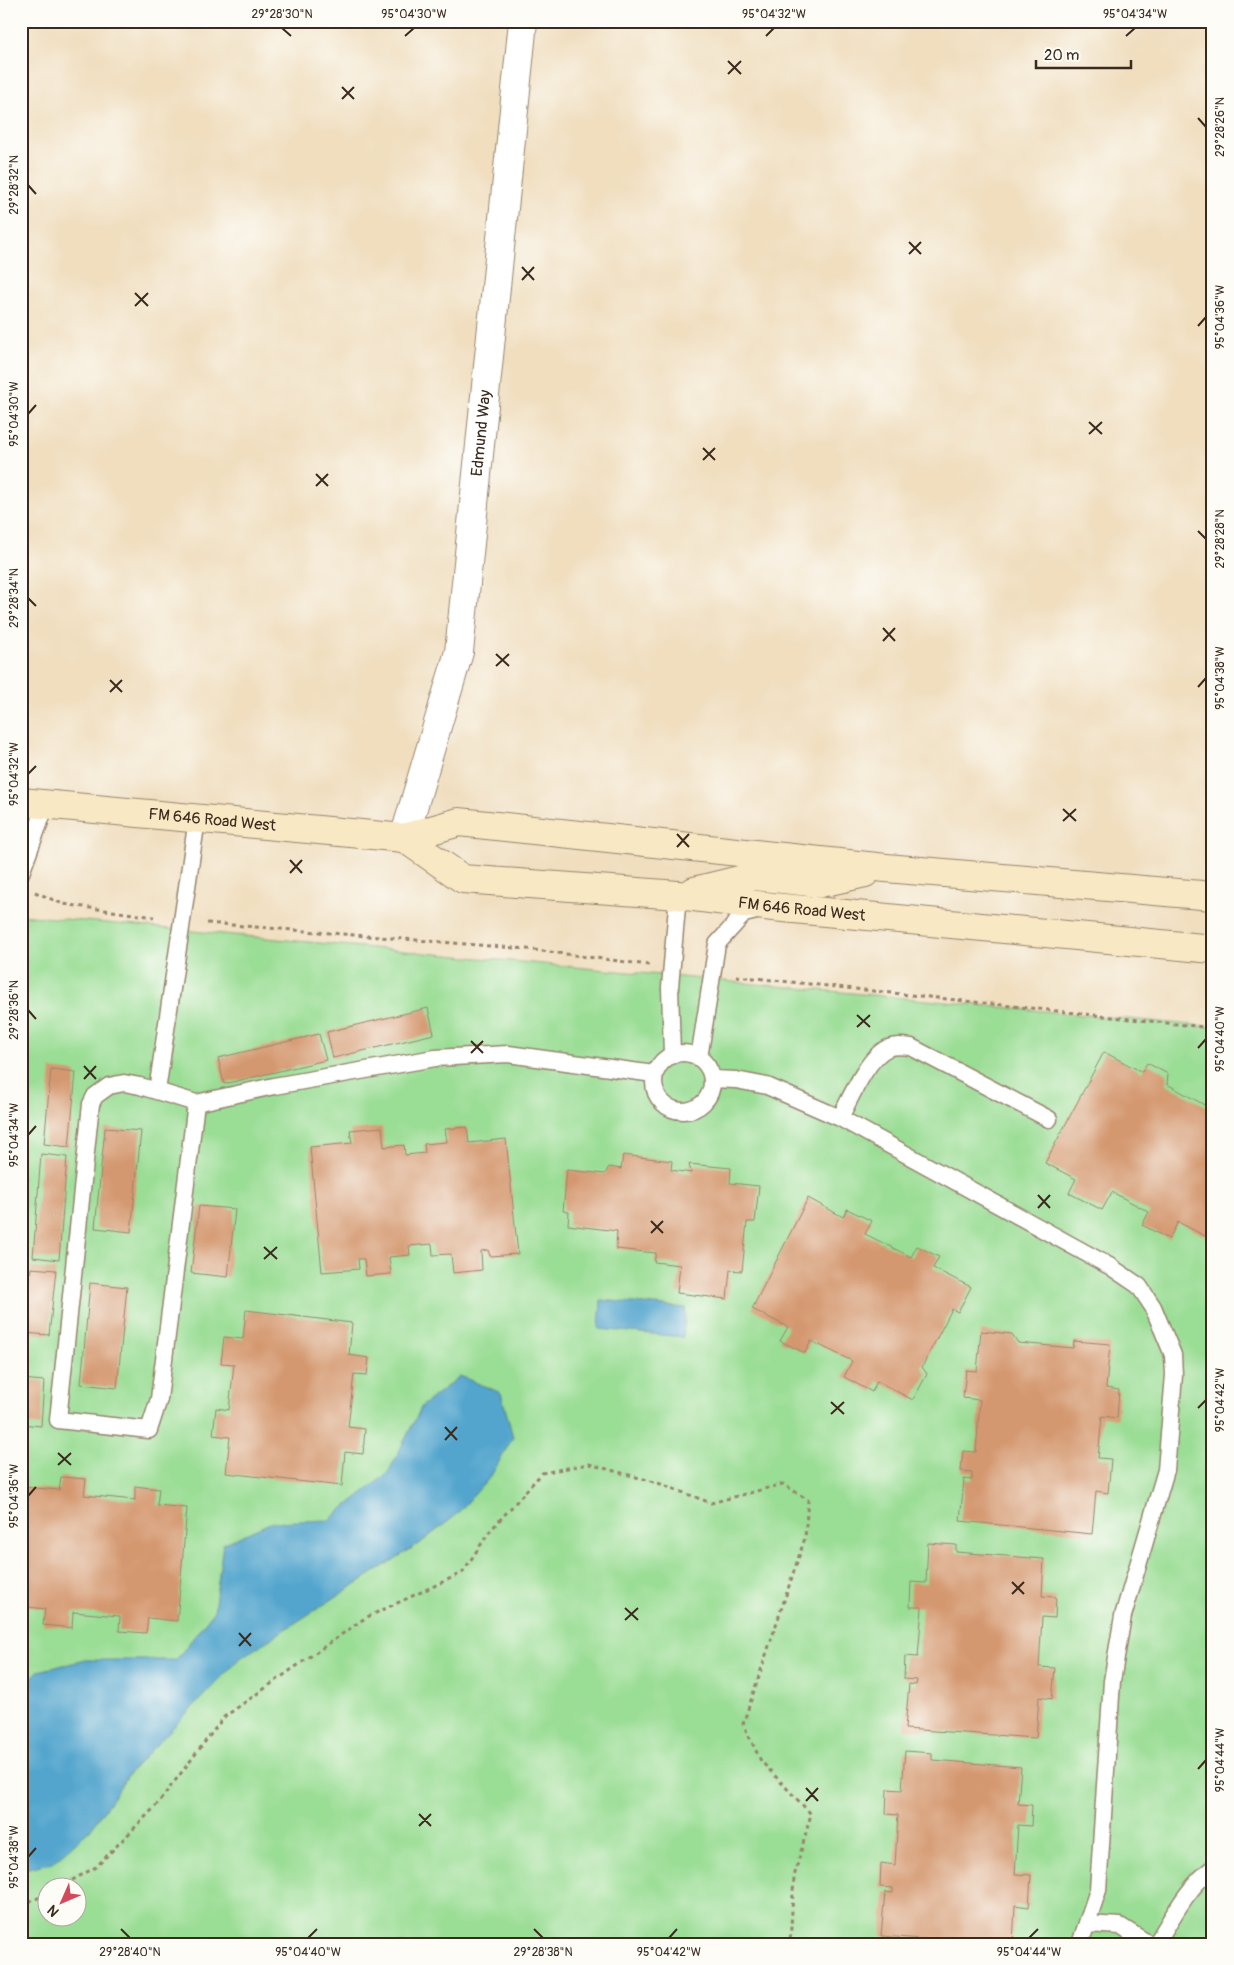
<svg xmlns="http://www.w3.org/2000/svg" width="1234" height="1965" viewBox="0 0 1234 1965" font-family="Pangolin,sans-serif">
  <style>
    .grass { fill: #9add94; stroke: #6a8459; fill-rule: evenodd }
    .water { fill: #53a5ce; stroke: #476876 }
    .building { fill: #d49870 }
    .lines { fill: none; stroke-linecap: round; stroke-linejoin: round }
    .service-casing { stroke: #96846e; stroke-width: 19 }
    .minor-casing { stroke: #96846e; stroke-width: 30 }
    .secondary-casing { stroke: #96846e; stroke-width: 30 }
    .path { stroke: #96846e; stroke-width: 3; stroke-dasharray: 4 4; stroke-linecap: butt }
    .service { stroke: #fff; stroke-width: 16 }
    .minor { stroke: #fff; stroke-width: 28 }
    .secondary { stroke: #f8e8c3; stroke-width: 28 }
    .ticks { fill: none; stroke: #3b2a1e; stroke-width: 2 }
    .labels { text-anchor: middle; dominant-baseline: central; stroke-width: 4; stroke-linejoin: round; paint-order: stroke }
    .street-label { font-size: 16px; fill: #3b2a1e; stroke: #fdfcf7 }
    .neatline { fill: none; stroke: #3b2a1e; stroke-width: 2 }
    .ticks-label { font-size: 12px; text-anchor: middle; fill: #3b2a1e }
  </style>
  <rect width="100%" height="100%" fill="#fdfcf7"/>
  <filter id="ink" filterUnits="userSpaceOnUse"><feTurbulence type="fractalNoise" baseFrequency=".02" numOctaves="2"/><feDisplacementMap in="SourceGraphic" scale="10" xChannelSelector="R" yChannelSelector="G"/><feConvolveMatrix kernelMatrix="1 2 1 2 8 2 1 2 1" color-interpolation-filters="sRGB"/></filter>
  <filter id="wash" filterUnits="userSpaceOnUse"><feTurbulence type="fractalNoise" baseFrequency=".0096" numOctaves="4" result="noise"/><feDisplacementMap in="SourceGraphic" scale="20" xChannelSelector="R" yChannelSelector="G"/><feGaussianBlur stdDeviation="1.12" result="paint"/><feColorMatrix in="noise" values="0 0 0 0 0 0 0 0 0 0 0 0 0 0 0 0 0 1.4 0 .05"/><feComposite in="paint" operator="in"/></filter>
  <g filter="url(#wash)">
    <rect width="100%" height="100%" fill="#f0debf"/>
    <path class="grass" d="M 21,915 L 1213,1027 L 1213,1944 L 21,1944 ZM 48,1888 L 78,1888 L 78,1918 L 48,1918 Z"/>
    <path class="water" d="M 601,1300 L 686,1308 L 683,1337 L 599,1329 Z
      M 460,1376 L 501,1393 L 513,1437 L 491,1476 L 455,1516 L 423,1541 L 239,1659 L 131,1771 L 90,1830 L 53,1862 L 21,1870 L 21,1689 L 38,1671 L 86,1660 L 176,1660 L 214,1611 L 223,1544 L 272,1522 L 329,1520 L 388,1473 L 422,1406 Z"/>
    <g id="blocks">
      <path class="building" d="M 428,1008 L 434,1034 L 333,1058 L 327,1032 Z
        M 319,1034 L 326,1060 L 224,1084 L 218,1058 Z
        M 1104,1052 L 1142,1072 L 1147,1063 L 1168,1074 L 1167,1084 L 1208,1107 L 1213,1099 L 1213,1222 L 1205,1236 L 1178,1222 L 1169,1239 L 1142,1225 L 1149,1212 L 1112,1192 L 1102,1210 L 1069,1193 L 1076,1179 L 1045,1163 Z
        M 51,1069 L 76,1072 L 69,1147 L 44,1144 Z
        M 382,1127 L 384,1147 L 404,1145 L 405,1155 L 425,1153 L 424,1144 L 447,1142 L 445,1129 L 467,1127 L 469,1143 L 506,1139 L 518,1254 L 490,1256 L 488,1250 L 481,1251 L 482,1270 L 453,1273 L 451,1254 L 433,1255 L 432,1244 L 409,1246 L 410,1255 L 389,1257 L 391,1274 L 366,1276 L 364,1259 L 358,1259 L 359,1269 L 322,1272 L 310,1147 L 352,1143 L 350,1130 Z
        M 105,1128 L 141,1131 L 131,1232 L 95,1228 Z
        M 41,1154 L 67,1157 L 59,1260 L 33,1257 Z
        M 623,1155 L 672,1161 L 671,1170 L 691,1173 L 689,1164 L 731,1168 L 730,1183 L 759,1186 L 755,1222 L 747,1222 L 742,1271 L 730,1270 L 727,1299 L 677,1293 L 680,1265 L 654,1262 L 656,1253 L 616,1249 L 617,1231 L 568,1225 L 569,1212 L 563,1211 L 567,1170 L 605,1174 L 609,1167 L 621,1169 Z
        M 808,1198 L 843,1217 L 847,1209 L 872,1221 L 865,1234 L 911,1257 L 917,1246 L 939,1257 L 933,1268 L 971,1287 L 958,1312 L 952,1309 L 922,1367 L 927,1374 L 913,1400 L 877,1381 L 872,1392 L 844,1377 L 852,1361 L 811,1341 L 805,1353 L 780,1341 L 788,1327 L 752,1309 Z
        M 199,1206 L 235,1209 L 228,1277 L 191,1273 Z
        M 31,1268 L 56,1270 L 49,1335 L 24,1333 Z
        M 90,1283 L 127,1287 L 117,1388 L 81,1384 Z
        M 246,1310 L 352,1323 L 349,1355 L 369,1358 L 367,1375 L 354,1374 L 348,1427 L 365,1429 L 363,1454 L 345,1452 L 342,1486 L 226,1473 L 230,1437 L 213,1435 L 216,1408 L 229,1410 L 234,1364 L 221,1363 L 224,1337 L 243,1339 Z
        M 981,1331 L 1012,1334 L 1018,1343 L 1073,1348 L 1074,1341 L 1110,1344 L 1106,1388 L 1119,1390 L 1117,1418 L 1102,1416 L 1098,1458 L 1111,1459 L 1108,1493 L 1096,1491 L 1092,1534 L 960,1521 L 964,1479 L 972,1480 L 972,1472 L 961,1471 L 963,1451 L 976,1452 L 980,1400 L 963,1398 L 966,1370 L 977,1371 Z
        M 21,1379 L 44,1381 L 41,1426 L 21,1424 Z
        M 61,1477 L 86,1479 L 84,1495 L 135,1500 L 135,1486 L 159,1489 L 157,1505 L 187,1508 L 177,1621 L 148,1618 L 146,1633 L 119,1631 L 120,1616 L 73,1612 L 72,1628 L 43,1625 L 45,1609 L 21,1606 L 21,1509 L 23,1487 L 59,1490 Z
        M 928,1543 L 956,1545 L 956,1552 L 1044,1559 L 1042,1596 L 1056,1597 L 1055,1618 L 1042,1617 L 1039,1667 L 1055,1668 L 1052,1699 L 1039,1697 L 1036,1738 L 905,1729 L 909,1684 L 916,1685 L 917,1680 L 904,1679 L 905,1656 L 918,1657 L 922,1607 L 910,1607 L 911,1582 L 926,1583 Z
        M 905,1751 L 932,1753 L 932,1760 L 1021,1767 L 1018,1804 L 1032,1805 L 1031,1826 L 1018,1825 L 1015,1874 L 1031,1875 L 1029,1907 L 1015,1905 L 1013,1944 L 988,1944 L 881,1936 L 885,1892 L 893,1893 L 893,1888 L 880,1887 L 881,1863 L 895,1865 L 898,1815 L 886,1814 L 887,1789 L 902,1790 Z"/>
    </g>
  </g>
  <g filter="url(#ink)">
    <use href="#blocks" fill-opacity="0" stroke="#96846e" stroke-width="1"/>
    <g class="lines">
      <g class="service-casing">
        <path id="service" d="M 21,873 L 46,805
          M654 1082a29 29 0 1 1 58 0a29 29 0 1 1-58 0Z
          M 672,1054 L 670,987 L 678,895
          M 699,1058 L 717,944 L 744,914 L 761,910
          M 713,1079 L 736,1080 L 767,1086 L 840,1118 L 1111,1267 L 1139,1286 L 1153,1307 L 1173,1355 L 1174,1375 L 1166,1470 L 1123,1616 L 1112,1681 L 1098,1890 L 1080,1944
          M 157,1091 L 197,819
          M 196,1103 L 159,1399 L 149,1430 L 58,1420 L 91,1104 L 95,1096 L 109,1086 L 124,1083 L 140,1086 L 196,1103 L 274,1086 L 435,1058 L 508,1054 L 654,1074
          M 840,1118 C 850,1099 868,1056 888,1048 C 895,1045 903,1046 911,1047 L 1049,1119
          M 1087,1924 L 1120,1926 L 1149,1944
          M 1156,1944 C 1172,1918 1188,1886 1213,1868"/>
      </g>
      <g class="minor-casing">
        <g id="minor">
          <path id="s1" d="M 404,838 L 459,652 L 523,21"/>
        </g>
      </g>
      <g class="secondary-casing">
        <g id="secondary">
          <path id="s2" d="M 21,802 L 404,838 L 459,822 L 886,868 L 1213,896"/>
          <path id="s3" d="M 404,838 L 463,879 L 678,895 L 773,907 L 1213,949"/>
          <path d="M 694,891 L 755,876 L 820,883 L 865,873"/>
        </g>
      </g>
      <path class="path" d="M 35,892 L 63,904 L 154,917
        M 207,923 L 527,949 L 649,965
        M 736,976 L 1213,1028
        M 58,1888 L 96,1867 L 155,1807 L 224,1717 L 365,1618 L 462,1573 L 490,1531 L 542,1473 L 589,1464 L 658,1483 L 711,1503 L 783,1484 L 808,1500 L 805,1538 L 743,1724 L 761,1761 L 811,1814 L 794,1877 L 790,1944
        M 21,1905 L 48,1894"/>
      <use href="#service" class="service"/>
      <use href="#minor" class="minor"/>
      <use href="#secondary" class="secondary"/>
    </g>
  </g>
  <path class="ticks" d="M 282,28 L 291,36M 405,36 L 414,28M 766,36 L 774,28M 1126,36 L 1135,28M 728,61 L 741,74M 728,74 L 741,61M 342,87 L 354,99M 342,99 L 354,87M 1198,118 L 1206,127M 28,185 L 36,194M 909,242 L 921,254M 909,254 L 921,242M 522,267 L 534,280M 522,280 L 534,267M 135,293 L 148,306M 135,306 L 148,293M 1198,326 L 1206,317M 28,414 L 36,405M 1089,422 L 1102,434M 1089,434 L 1102,422M 703,448 L 715,460M 703,460 L 715,448M 316,474 L 328,486M 316,486 L 328,474M 1198,531 L 1206,539M 28,598 L 36,606M 883,628 L 895,641M 883,641 L 895,628M 496,654 L 509,666M 496,666 L 509,654M 110,680 L 122,692M 1198,687 L 1206,678M 110,692 L 122,680M 28,774 L 36,766M 1063,809 L 1076,821M 1063,821 L 1076,809M 677,834 L 689,847M 677,847 L 689,834M 290,860 L 302,873M 290,873 L 302,860M 28,1010 L 36,1019M 857,1015 L 870,1027M 857,1027 L 870,1015M 471,1041 L 483,1053M 1198,1048 L 1206,1039M 471,1053 L 483,1041M 84,1066 L 96,1079M 84,1079 L 96,1066M 28,1135 L 36,1126M 1038,1195 L 1050,1208M 1038,1208 L 1050,1195M 651,1221 L 663,1233M 651,1233 L 663,1221M 264,1247 L 277,1259M 264,1259 L 277,1247M 831,1402 L 844,1414M 1198,1408 L 1206,1400M 831,1414 L 844,1402M 445,1427 L 457,1440M 445,1440 L 457,1427M 58,1453 L 71,1465M 58,1465 L 71,1453M 28,1496 L 36,1487M 1012,1582 L 1024,1594M 1012,1594 L 1024,1582M 625,1608 L 638,1620M 625,1620 L 638,1608M 239,1633 L 251,1646M 239,1646 L 251,1633M 1198,1769 L 1206,1760M 806,1788 L 818,1801M 806,1801 L 818,1788M 419,1814 L 431,1826M 419,1826 L 431,1814M 28,1857 L 36,1848M 121,1929 L 130,1938M 534,1929 L 543,1938M 308,1938 L 317,1929M 669,1938 L 677,1929M 1029,1938 L 1038,1929"/>
  <g class="labels">
    <g class="street-label">
      <text stroke="none"><textPath href="#s1" startOffset="414">Edmund Way</textPath></text>
      <text stroke="none"><textPath href="#s2" startOffset="192">FM 646 Road West</textPath></text>
      <text stroke="none"><textPath href="#s3" startOffset="412">FM 646 Road West</textPath></text>
    </g>
  </g>
  <rect width="1234" height="1965" fill="none" stroke="#fdfcf7" stroke-width="55"/>
  <g transform="translate(62 1902) rotate(225)"><circle r="24" fill="#fdfcf7" stroke="#afa8a0"/>
  <path d="M0-4L9 19L0 12L-9 19Z" fill="#d1495b"/>
  <text y="-8" font-size="14" font-weight="bold" text-anchor="middle" fill="#3b2a1e">N</text>
  </g>
  <path d="M1036 60v8h95v-8" fill="none" stroke="#3b2a1e" stroke-width="2.5"/>
  <text x="1044" y="60" font-size="15" fill="#3b2a1e" stroke="#fdfcf7" stroke-width="4" paint-order="stroke">20 m</text>
  <rect x="28" y="28" width="1178" height="1910" class="neatline"/>
  <g class="ticks-label">
    <text x="282" y="18">29°28'30"N</text>
    <text x="414" y="18">95°04'30"W</text>
    <text x="774" y="18">95°04'32"W</text>
    <text x="1135" y="18">95°04'34"W</text>
    <text transform="translate(1220 127) rotate(-90)" y="4">29°28'26"N</text>
    <text transform="translate(14 185) rotate(-90)" y="4">29°28'32"N</text>
    <text transform="translate(1220 317) rotate(-90)" y="4">95°04'36"W</text>
    <text transform="translate(14 414) rotate(-90)" y="4">95°04'30"W</text>
    <text transform="translate(1220 539) rotate(-90)" y="4">29°28'28"N</text>
    <text transform="translate(14 598) rotate(-90)" y="4">29°28'34"N</text>
    <text transform="translate(1220 678) rotate(-90)" y="4">95°04'38"W</text>
    <text transform="translate(14 774) rotate(-90)" y="4">95°04'32"W</text>
    <text transform="translate(14 1010) rotate(-90)" y="4">29°28'36"N</text>
    <text transform="translate(1220 1039) rotate(-90)" y="4">95°04'40"W</text>
    <text transform="translate(14 1135) rotate(-90)" y="4">95°04'34"W</text>
    <text transform="translate(1220 1400) rotate(-90)" y="4">95°04'42"W</text>
    <text transform="translate(14 1496) rotate(-90)" y="4">95°04'36"W</text>
    <text transform="translate(1220 1760) rotate(-90)" y="4">95°04'44"W</text>
    <text transform="translate(14 1857) rotate(-90)" y="4">95°04'38"W</text>
    <text x="130" y="1956">29°28'40"N</text>
    <text x="308" y="1956">95°04'40"W</text>
    <text x="543" y="1956">29°28'38"N</text>
    <text x="669" y="1956">95°04'42"W</text>
    <text x="1029" y="1956">95°04'44"W</text>
  </g>
</svg>
